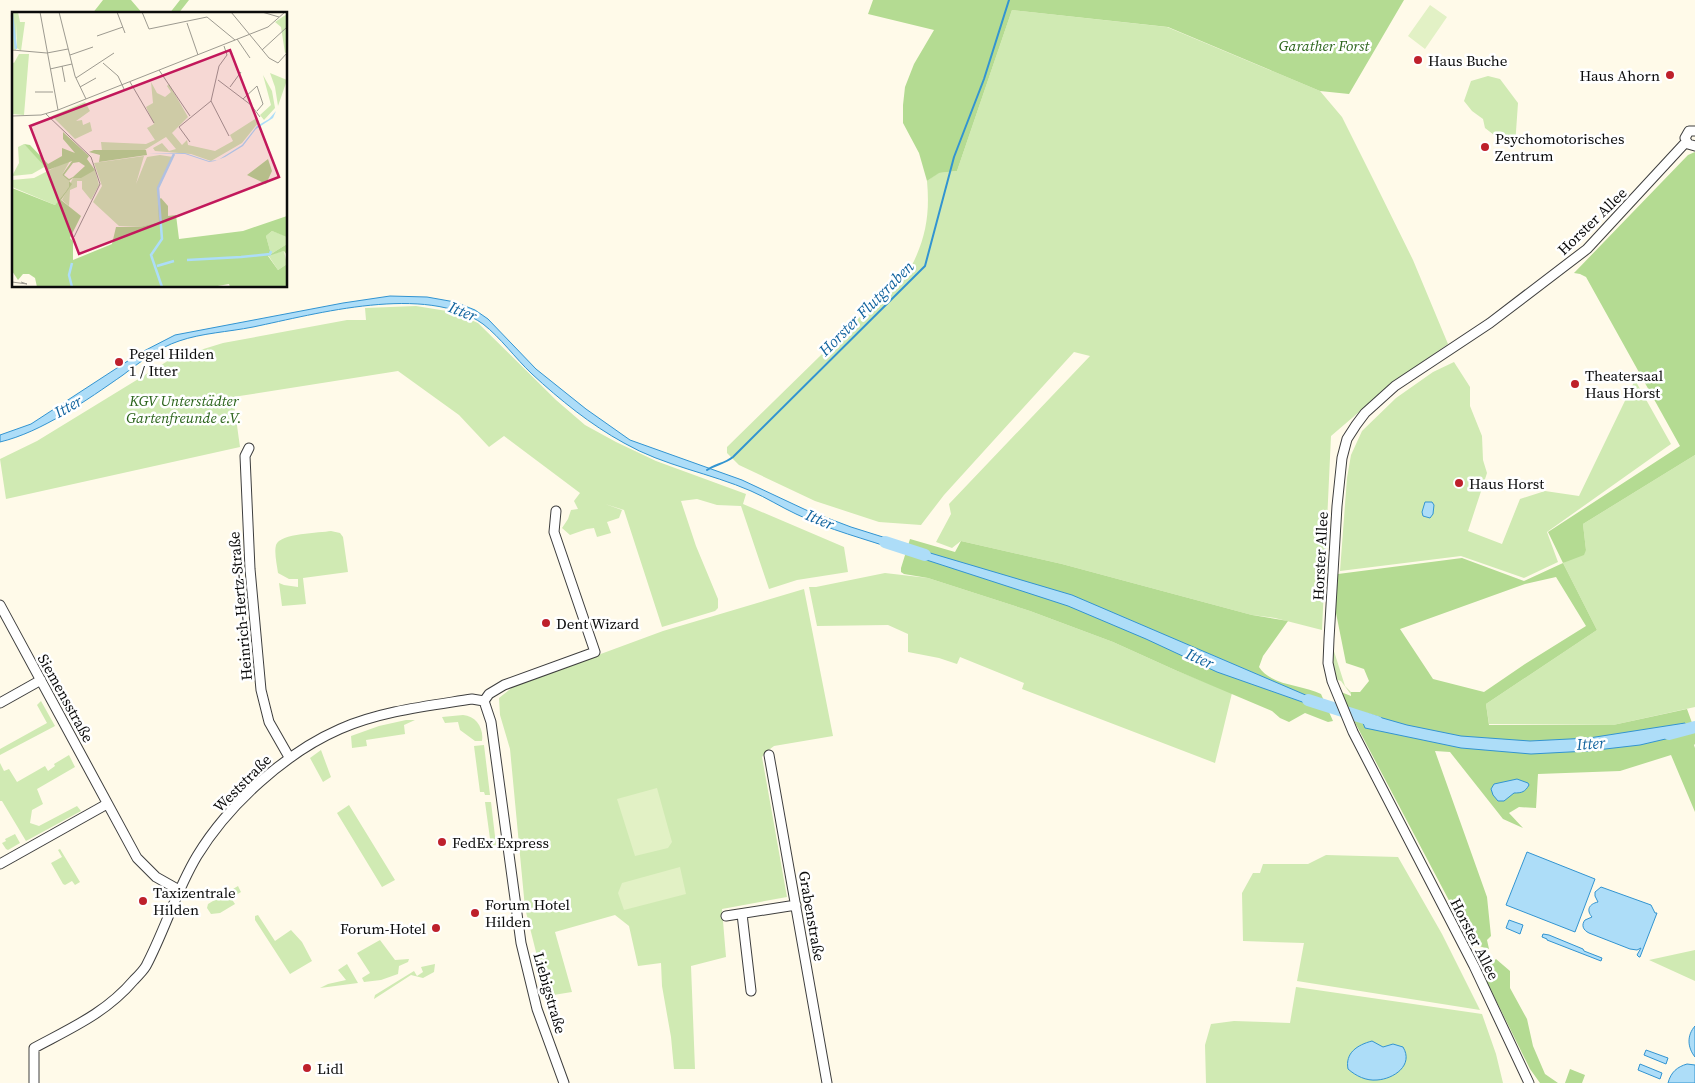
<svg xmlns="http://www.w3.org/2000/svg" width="1695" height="1083" viewBox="0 0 1695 1083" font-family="'Source Serif 4',serif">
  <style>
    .green { fill: #d0eab3 }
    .forest { fill: #b4db92; fill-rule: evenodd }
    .pitch { fill: #e2f1c5 }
    .water { fill: #adddf8; stroke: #3294d1 }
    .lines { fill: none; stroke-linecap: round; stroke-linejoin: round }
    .stream { stroke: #3294d1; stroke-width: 2 }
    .river { stroke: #adddf8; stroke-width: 12 }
    .street-casing { stroke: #3e3e3e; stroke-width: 11 }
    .street { stroke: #fff; stroke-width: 9 }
    .poi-dot { fill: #be202b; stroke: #fff; stroke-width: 2 }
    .labels { text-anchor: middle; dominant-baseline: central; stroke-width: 5; stroke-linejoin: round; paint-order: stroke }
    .park-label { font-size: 15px; font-style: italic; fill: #2b641b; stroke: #fff }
    .poi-label { font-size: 15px; fill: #0b0b0b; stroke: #fff; text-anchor: start }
    .street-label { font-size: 15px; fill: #0b0b0b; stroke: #fff }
    .water-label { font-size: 16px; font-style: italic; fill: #12649f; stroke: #fff }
    .inset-river { fill: none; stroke: #adddf8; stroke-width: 2.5 }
    .inset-road { fill: none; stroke: #9d9a90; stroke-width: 1 }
    .view { fill: #c2185b; fill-opacity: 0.15; stroke: #c2185b; stroke-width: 2.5 }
    .inset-edge { fill: none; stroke: #0b0b0b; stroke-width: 2.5 }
  </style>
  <rect width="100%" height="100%" fill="#fffae9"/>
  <path class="green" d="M 1012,10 L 1167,27 L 1320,91 L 1342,117 L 1376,185 L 1413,260 L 1448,344 L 1394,382 L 1331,436 L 1322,630 L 1275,618 L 1252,615 L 1062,564 L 961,541 L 952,548 L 936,542 L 951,514 L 949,504 L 1090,356 L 1074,352 L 944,495 L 921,525 L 879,522 L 815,501 L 739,465 L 727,453 L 727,447 L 911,267 C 926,238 930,214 927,181 L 938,173 L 957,171 Z
    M 1488,76 L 1500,79 L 1518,103 L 1515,146 L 1512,149 L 1485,128 L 1483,119 L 1472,111 L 1464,101 L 1471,81 Z
    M 416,306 L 453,312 L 478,323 L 556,400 L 585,425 L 616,442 L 656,461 L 746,494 L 743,504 L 844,547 L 848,572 L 797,580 L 769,589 L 741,506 L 717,505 L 697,499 L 681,501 L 696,546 L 718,599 L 718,608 L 715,611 L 662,627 L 624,510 L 605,504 L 622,510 L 619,518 L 607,522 L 611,533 L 597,537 L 594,528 L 587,529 L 570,535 L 562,528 L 568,519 L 571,510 L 578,509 L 574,501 L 580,493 L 504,436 L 489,447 L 459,415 L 398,371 L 233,397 L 240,447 L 6,499 L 0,459 L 37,441 L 171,359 L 223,343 L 347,320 L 366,320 L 365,308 Z
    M 1454,362 L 1470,387 L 1470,406 L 1482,436 L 1483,460 L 1487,473 L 1468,531 L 1502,544 L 1520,499 L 1545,491 L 1579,496 L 1635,380 L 1671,444 L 1547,532 L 1558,562 L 1524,578 L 1461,556 L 1340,571 L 1347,478 L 1351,455 L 1362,431 L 1396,398 L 1433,372 Z
    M 1695,455 L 1695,707 L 1613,725 L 1489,724 L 1486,704 L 1597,630 L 1563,563 L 1586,550 L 1583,524 Z
    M 331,531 L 340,533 L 343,537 L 348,572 L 303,578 L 306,604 L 282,606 L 279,583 L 284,585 L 298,587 L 298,579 L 289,579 L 278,573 C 277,565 274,553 276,545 C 280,533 320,533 331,531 Z
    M 885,573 L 928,578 L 1030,611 L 1113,642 L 1175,670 L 1232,693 L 1215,763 L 1022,689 L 1024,683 L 960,657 L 957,664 L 939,658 L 908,652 L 908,634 L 888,625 L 817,626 L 809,587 L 816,587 Z
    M 804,589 L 833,736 L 774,746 L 766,752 L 762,757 L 787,897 L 722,909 L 726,957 L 691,966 L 695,1069 L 674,1069 L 671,1037 L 662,986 L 661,963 L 638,966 L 629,926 L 615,915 L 555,932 L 572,992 L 547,996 L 525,908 L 510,749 L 500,715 L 499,698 L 514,686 L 663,631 Z
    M 1333,648 L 1345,686 L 1351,692 L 1352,696 L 1341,681 L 1335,679 L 1331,666 Z
    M 41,701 L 55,726 L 0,755 L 0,749 L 47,723 L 37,705 Z
    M 463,715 C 476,716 484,728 482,741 L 475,741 L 460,730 L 458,722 L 445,723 L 442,717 Z
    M 406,720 L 415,720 L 404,725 L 405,734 L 366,740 L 367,746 L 352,748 L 351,736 L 379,726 Z
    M 484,745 L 490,795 L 485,795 L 484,792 L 480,792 L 474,746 Z
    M 321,750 L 331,777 L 323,782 L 310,758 Z
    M 69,755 L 75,767 L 37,789 L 43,804 L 32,810 L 30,823 L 39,826 L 77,806 L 81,811 L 26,841 L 2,801 L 0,801 L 0,763 L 4,771 L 9,769 L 17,782 L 45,766 L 48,771 L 55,766 L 54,764 Z
    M 485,802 L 491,802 L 496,845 L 491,846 Z
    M 349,805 L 395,880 L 382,887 L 337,813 Z
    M 15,834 L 20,843 L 8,850 L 6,849 L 2,843 L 6,841 L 5,839 Z
    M 60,849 L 80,882 L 75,885 L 72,881 L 65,885 L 63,884 L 51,863 L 62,857 L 58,850 Z
    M 1326,855 L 1398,857 L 1442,934 L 1480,1010 L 1297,981 L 1304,943 L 1243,941 L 1242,893 L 1253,873 L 1260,873 L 1263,864 L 1308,864 Z
    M 238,886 L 241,892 L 231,898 L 235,904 L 220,913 L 211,914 L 207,908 L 208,904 Z
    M 258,915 L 275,941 L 291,930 L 302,942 L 312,961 L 290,974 L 255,920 L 255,916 Z
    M 380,940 L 395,960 L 409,959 L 408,962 L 399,966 L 398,974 L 381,980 L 364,982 L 362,978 L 370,973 L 357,953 Z
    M 1695,950 L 1695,981 L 1649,960 Z
    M 347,964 L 358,983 L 320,988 L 328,984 L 346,980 L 338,970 Z
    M 435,964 L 434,972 L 423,978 L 411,975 L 374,999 L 375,995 L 414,971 L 417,976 L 423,972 L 421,967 Z
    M 1296,987 L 1482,1014 L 1496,1054 L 1503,1083 L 1206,1083 L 1205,1045 L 1211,1024 L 1234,1021 L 1290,1023 Z"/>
  <path class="forest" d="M 103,0 L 131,0 L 143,14 L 92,14 Z
    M 180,0 L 189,0 L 178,14 L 169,14 Z
    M 873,0 L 1404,0 L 1349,94 L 1320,91 L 1168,27 L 1012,10 L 957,171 L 939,173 L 927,181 L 919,153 L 903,123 L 903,105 L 905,87 L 914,64 L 934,30 L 868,14 Z
    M 1695,152 L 1695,455 L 1583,524 L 1586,550 L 1584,555 L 1563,563 L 1597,630 L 1486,704 L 1489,725 L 1613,725 L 1687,709 L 1695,731 L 1695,744 L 1694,745 L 1695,748 L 1695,812 L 1671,755 L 1620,771 L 1538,774 L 1536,808 L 1519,807 L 1509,813 L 1523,828 L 1503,819 L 1450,752 L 1435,751 L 1487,897 L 1491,936 L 1487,940 L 1489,949 L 1472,944 L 1341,696 L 1341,692 L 1351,696 L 1351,692 L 1360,692 L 1369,681 L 1364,669 L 1346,663 L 1335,608 L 1338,574 L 1462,558 L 1524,581 L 1563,563 L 1548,532 L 1680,446 L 1586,277 L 1580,274 L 1574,273 L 1688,155 ZM 1556,577 L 1586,626 L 1525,664 L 1484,692 L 1433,679 L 1400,629 L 1525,584 Z
    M 910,539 L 955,552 L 961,541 L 1062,564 L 1252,615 L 1288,621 L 1263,656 L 1259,667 C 1271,686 1304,685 1321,694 L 1333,721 L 1328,722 L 1305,713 L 1289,722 L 1280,718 L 1272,711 L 1175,670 L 1113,642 L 1030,611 L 928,578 L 904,574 L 901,572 L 901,568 Z
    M 1496,959 L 1510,971 L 1510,988 L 1527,1019 L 1533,1046 L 1545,1074 L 1558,1083 L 1540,1083 L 1530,1069 L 1487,982 C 1485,971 1488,966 1496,959 Z
    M 1570,1069 L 1585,1075 L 1582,1083 L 1565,1083 Z"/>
  <path class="pitch" d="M 1430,5 L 1447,17 L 1425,49 L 1408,36 Z
    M 657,788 L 672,842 L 668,848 L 635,856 L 617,799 Z
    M 680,867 L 686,894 L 624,910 L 618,893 L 622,883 Z"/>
  <path class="water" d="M 390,296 L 427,297 L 455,302 L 475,310 L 488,319 L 536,369 L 586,409 L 630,440 L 742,480 L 806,510 L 851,527 L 902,543 L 900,551 C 866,539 829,530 796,514 C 781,507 767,498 751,491 C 710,473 664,466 624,443 C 591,425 560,400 532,374 C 515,358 501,338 483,324 C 426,283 316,314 253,327 C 228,332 202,333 179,341 C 158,348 140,362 123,375 C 87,400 42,432 0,442 L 0,435 L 31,424 L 140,353 L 175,335 L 343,303 Z
    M 1425,502 L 1432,502 L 1434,505 L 1433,514 L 1430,518 L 1423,516 L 1422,512 Z
    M 910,547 L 1072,595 L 1322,702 L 1325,710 L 1217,672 L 1146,639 L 1068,606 L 908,554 Z
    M 1358,711 L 1407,725 L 1461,736 L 1530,741 L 1589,738 L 1685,723 L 1687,734 L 1640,745 L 1588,751 L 1531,754 L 1461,748 L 1365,728 Z
    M 1517,779 L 1528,783 L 1529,785 C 1525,792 1522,793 1514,793 L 1504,801 L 1498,801 L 1493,795 L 1491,789 L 1494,784 Z
    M 1527,852 L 1595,879 L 1575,932 L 1506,905 Z
    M 1601,887 L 1651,905 L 1655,913 L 1657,913 L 1640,957 L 1639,957 L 1637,955 L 1641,948 L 1637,950 L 1630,949 L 1589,933 C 1583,930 1581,925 1585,920 L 1592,917 C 1586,910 1589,904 1598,902 L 1595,896 L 1595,892 Z
    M 1509,920 L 1523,925 L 1520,934 L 1506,928 Z
    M 1543,934 L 1549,935 L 1583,949 L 1584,951 L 1602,958 L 1601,961 L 1547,940 L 1547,939 L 1542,937 Z
    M 1695,1026 L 1695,1057 C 1687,1047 1687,1035 1695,1026 Z
    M 1372,1041 L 1383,1047 L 1393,1044 L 1403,1047 C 1414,1065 1394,1079 1377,1080 C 1366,1081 1356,1076 1348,1069 C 1345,1053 1357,1045 1372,1041 Z
    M 1646,1050 L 1668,1058 L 1666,1064 L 1644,1055 Z
    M 1640,1064 L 1662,1073 L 1660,1079 L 1638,1070 Z
    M 1687,1064 L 1695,1065 L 1695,1083 L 1668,1083 C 1671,1072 1677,1067 1687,1064 Z"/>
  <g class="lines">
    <path class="stream" d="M 707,470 C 716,464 724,464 733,457 L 925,266 L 954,157 L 984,79 L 1009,0"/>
    <path class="river" d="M 885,542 L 925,555
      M 1308,700 L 1377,722
      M 1669,734 L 1695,727"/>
    <g class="street-casing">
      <path id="street" d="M 1695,131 L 1689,131 L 1685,138 L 1688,144 L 1695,146
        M 249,448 L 245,456 L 250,569 L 261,690 L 269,722 L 289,757
        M 0,605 L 137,858 L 156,877 L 179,890
        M 484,701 L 491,722 L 521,943 L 537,1009 L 564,1083
        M 484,701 L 489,694 L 504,685 L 595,652 L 554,532 L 556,511
        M 0,703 L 41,680
        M 769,755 L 827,1083
        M 0,864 L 107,804
        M 742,914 L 751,991
        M 726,916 L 796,905
        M 34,1083 L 34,1048 C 71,1028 106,1013 134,980 C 138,976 143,971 146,966 C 165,930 176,891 197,856 C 228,805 285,753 340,729 C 381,711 428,706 472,699 L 484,701
        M 1529,1083 L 1474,966 L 1353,732 L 1332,681 L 1328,663 L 1329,639 L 1337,506 L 1342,458 L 1347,439 L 1356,425 L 1365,413 L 1395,386 L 1490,323 L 1587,249 L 1686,142"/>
    </g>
    <use href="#street" class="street"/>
  </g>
  <g class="poi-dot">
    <circle cx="1418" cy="60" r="5"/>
    <circle cx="1670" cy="75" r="5"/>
    <circle cx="1485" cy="147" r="5"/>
    <circle cx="119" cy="362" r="5"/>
    <circle cx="1575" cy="384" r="5"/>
    <circle cx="1459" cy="483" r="5"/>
    <circle cx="546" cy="623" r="5"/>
    <circle cx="442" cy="842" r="5"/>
    <circle cx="143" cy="901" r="5"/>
    <circle cx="475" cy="913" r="5"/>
    <circle cx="436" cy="928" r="5"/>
    <circle cx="307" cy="1068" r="5"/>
  </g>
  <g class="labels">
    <g class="park-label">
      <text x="1324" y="45">Garather Forst</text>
      <text x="184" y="400">KGV Unterstädter<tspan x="184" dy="17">Gartenfreunde e.V.</tspan></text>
    </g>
    <g class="poi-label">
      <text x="1428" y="60">Haus Buche</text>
      <text x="1660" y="75" text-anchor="end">Haus Ahorn</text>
      <text x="1495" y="138">Psychomotorisches<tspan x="1495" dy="17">Zentrum</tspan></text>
      <text x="129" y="353">Pegel Hilden<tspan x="129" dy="17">1 / Itter</tspan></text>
      <text x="1585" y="375">Theatersaal<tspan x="1585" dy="17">Haus Horst</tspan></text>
      <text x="1469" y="483">Haus Horst</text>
      <text x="556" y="623">Dent Wizard</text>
      <text x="452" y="842">FedEx Express</text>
      <text x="153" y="892">Taxizentrale<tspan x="153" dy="17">Hilden</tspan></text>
      <text x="485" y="904">Forum Hotel<tspan x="485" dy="17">Hilden</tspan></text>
      <text x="426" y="928" text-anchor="end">Forum-Hotel</text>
      <text x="317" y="1068">Lidl</text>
    </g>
    <g class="street-label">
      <text transform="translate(1592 221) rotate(-44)">Horster Allee</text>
      <text transform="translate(1320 556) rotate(-87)">Horster Allee</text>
      <text transform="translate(240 606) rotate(-95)">Heinrich-Hertz-Straße</text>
      <text transform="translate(66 698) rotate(61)">Siemensstraße</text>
      <text transform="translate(242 783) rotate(-45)">Weststraße</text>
      <text transform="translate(812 916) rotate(80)">Grabenstraße</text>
      <text transform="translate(1475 939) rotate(63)">Horster Allee</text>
      <text transform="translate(550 993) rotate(74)">Liebigstraße</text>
    </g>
    <g class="water-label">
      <text transform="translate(866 308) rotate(-45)">Horster Flutgraben</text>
      <text transform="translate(463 311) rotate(22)">Itter</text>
      <text transform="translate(68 406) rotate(-29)">Itter</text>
      <text transform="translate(820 519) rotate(23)">Itter</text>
      <text transform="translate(1200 658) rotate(24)">Itter</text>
      <text transform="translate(1591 743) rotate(-4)">Itter</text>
    </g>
  </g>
  <g transform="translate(12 12)">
    <rect width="275" height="275" fill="#fffae9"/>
    <path d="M 1,0 L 6,0 L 8,10 L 13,10 L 9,39 L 5,36 L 4,10 L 4,38 L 0,37 ZM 275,2 L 275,40 L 273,41 L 269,15 L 263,10 ZM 7,42 L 17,42 L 12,103 L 0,102 L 0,50 L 2,51 ZM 258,61 L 275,68 L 266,94 L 263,75 ZM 251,63 L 260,79 L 263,96 L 252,108 L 248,103 L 259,93 ZM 139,70 L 145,81 L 153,85 L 159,80 L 155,74 L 157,72 L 176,105 L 160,121 L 170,133 L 175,128 L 176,133 L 203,139 L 221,129 L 218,123 L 243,107 L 246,111 L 230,131 L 199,149 L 179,142 L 143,139 L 141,136 L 150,131 L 157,139 L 164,137 L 154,125 L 131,139 L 90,139 L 89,130 L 134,132 L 143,128 L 135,116 L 142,112 L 134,95 L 141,91 ZM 73,90 L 78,99 L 64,109 L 70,108 L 71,113 L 78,110 L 80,119 L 63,127 L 40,104 ZM 12,132 L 34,154 L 20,162 L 0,164 L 7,151 L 6,135 ZM 148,143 L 161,145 L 147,175 L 147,210 L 128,215 L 107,214 L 81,190 L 90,174 L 82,151 L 132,144 L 124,172 L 135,145 ZM 59,147 L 50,163 L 57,169 L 57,175 L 43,193 L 0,175 L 0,168 L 22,166 ZM 83,158 L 87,173 L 79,188 L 70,177 L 70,169 L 65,169 L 65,175 L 58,178 L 57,194 L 50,188 L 61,166 ZM 260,219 L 274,224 L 275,232 L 259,242 L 254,224 ZM 272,239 L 275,252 L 266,258 L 256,243 Z" fill="#d0eab3"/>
    <path d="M 51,120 L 77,144 L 75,147 L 83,158 L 69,166 L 61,166 L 57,169 L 60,172 L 49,188 L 69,204 L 58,226 L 61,229 L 61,248 L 100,232 L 104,215 L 128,215 L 147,210 L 146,188 L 149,186 L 156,194 L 156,204 L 164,203 L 167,227 L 231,219 L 275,204 L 275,225 L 260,219 L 254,224 L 259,242 L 275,232 L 275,227 L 275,243 L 272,239 L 256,244 L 266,258 L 275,252 L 275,275 L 218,275 L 217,272 L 200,275 L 25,275 L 23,266 L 17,262 L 11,262 L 6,268 L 0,259 L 0,176 L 43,193 L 57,175 L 57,169 L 50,163 L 60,149 L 36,158 L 12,132 L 18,133 L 36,152 L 50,144 L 50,136 L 63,141 L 51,127 ZM 67,150 L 73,154 L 61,165 L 57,167 L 52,163 L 61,151 ZM 82,138 L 134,138 L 135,143 L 87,150 L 88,143 L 77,140 ZM 256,147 L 260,159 L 254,172 L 235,163 Z" fill="#b4db92" fill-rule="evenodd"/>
    <path d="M 264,99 L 261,106 L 244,117 L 231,134 L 213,145 L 203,149 L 197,150 L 173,142 L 136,142 L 173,141 L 197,149 L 206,148 L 230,133 L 245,114 L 257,107 Z" fill="#adddf8"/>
    <path class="inset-river" d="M 0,3 L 4,37M 175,248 L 229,245 L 258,242 L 259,239M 60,251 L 57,263 L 60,275M 145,254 L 162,249M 150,275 L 139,243 L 150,227 L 146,176 L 162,142"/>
    <path class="inset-road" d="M 28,0 L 46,98M 47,0 L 63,64 L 74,87M 105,0 L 113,21M 130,0 L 137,17 L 195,5 L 223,28M 219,0 L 257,46 L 266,51 L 275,41M 250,0 L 267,5M 175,11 L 186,43M 85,24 L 111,15M 225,27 L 238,46M 0,38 L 35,41 L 56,37M 250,38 L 274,16M 58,43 L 81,35M 91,51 L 106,64 L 112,77M 50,54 L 53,70M 38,57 L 60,52M 147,58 L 178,104M 64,66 L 102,41M 206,68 L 239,93 L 248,105M 118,70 L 142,111M 68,75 L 84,66M 218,75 L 229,60M 23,80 L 41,80M 231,87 L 245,74 L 251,92 L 245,99M 199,89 L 217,124M 34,102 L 79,145 L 88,172 L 62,225M 0,104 L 29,103 L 46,98 L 256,15 L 273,0M 178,130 L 167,115 L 199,89 L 207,54 L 215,43 L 212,34M 0,270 L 15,272 L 9,270"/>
    <path class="view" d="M 218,38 L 267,165 L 67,242 L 18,114 Z"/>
    <rect width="275" height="275" class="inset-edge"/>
  </g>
</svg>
